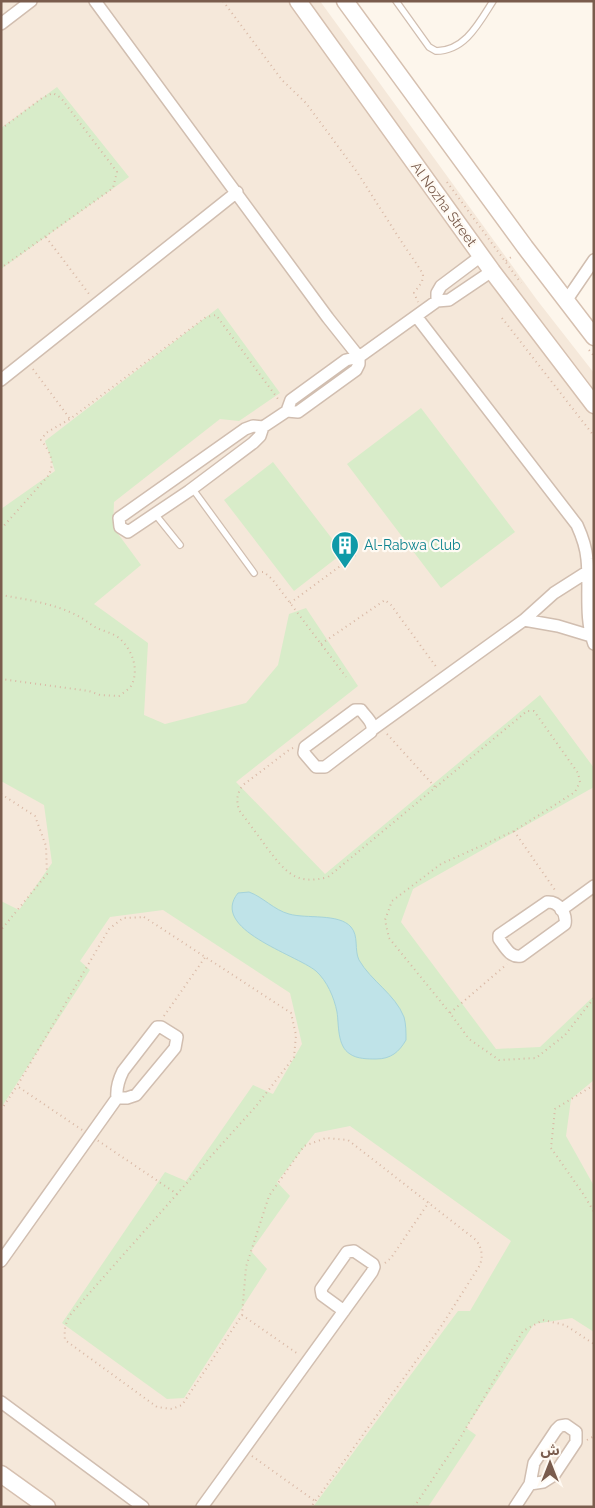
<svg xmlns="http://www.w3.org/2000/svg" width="595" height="1508" viewBox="0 0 595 1508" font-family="Raleway,'Noto Sans Arabic',sans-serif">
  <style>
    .residential { fill: #f5e8da }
    .green { fill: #d8ecc9 }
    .water { fill: #bfe3e8; stroke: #a5d3da }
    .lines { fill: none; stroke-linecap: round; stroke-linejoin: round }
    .lane-casing { stroke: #d1beb0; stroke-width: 8 }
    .street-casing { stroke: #d1beb0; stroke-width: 14 }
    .secondary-casing { stroke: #d6c0b0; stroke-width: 19 }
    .path { stroke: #d9b8a5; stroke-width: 2; stroke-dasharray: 1 4; stroke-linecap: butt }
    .lane { stroke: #fff; stroke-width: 5.5 }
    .street { stroke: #fff; stroke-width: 11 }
    .secondary { stroke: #fff; stroke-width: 16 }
    .labels { text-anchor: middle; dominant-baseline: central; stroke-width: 4.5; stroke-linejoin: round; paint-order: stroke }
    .street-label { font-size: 14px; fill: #7a5c4d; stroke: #fffaf3 }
    .culture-label { font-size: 14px; fill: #0d838f; stroke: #fffaf3; text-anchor: start }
  </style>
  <rect width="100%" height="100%" fill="#fdf6ec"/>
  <path class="residential" d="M 1,1 L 320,1 L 537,300 L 594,373 L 594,1507 L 1,1507 Z"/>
  <path class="green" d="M 57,87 L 129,177 L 1,269 L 1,128 Z
    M 218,308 L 280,393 L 239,421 L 220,419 L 114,502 L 113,527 L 141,565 L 94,604 L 148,643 L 144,715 L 165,724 L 246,703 L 278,665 L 289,614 L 306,608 L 358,686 L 236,782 L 325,874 L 540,695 L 594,768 L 594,787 L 413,889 L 401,922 L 496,1049 L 540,1047 L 594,996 L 594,1080 L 571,1099 L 566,1136 L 594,1186 L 594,1332 L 572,1318 L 534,1324 L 466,1428 L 476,1435 L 428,1507 L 313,1507 L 458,1311 L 470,1311 L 511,1241 L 350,1126 L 315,1133 L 277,1182 L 290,1196 L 251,1251 L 267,1269 L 184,1398 L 167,1399 L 62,1323 L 165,1172 L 186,1181 L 253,1085 L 273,1094 L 302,1044 L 290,993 L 163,910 L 110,917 L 80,961 L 90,970 L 1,1108 L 1,901 L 19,910 L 52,863 L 44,805 L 1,781 L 1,509 L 55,471 L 45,441 Z
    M 421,408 L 515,532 L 441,588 L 347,464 Z
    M 273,462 L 343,553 L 294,591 L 224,500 Z"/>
  <path class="water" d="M 249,892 C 263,897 274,910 289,914 C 306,919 339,913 351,927 C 359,936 354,950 359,960 C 371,981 395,994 404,1017 C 406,1024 406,1032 406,1040 C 399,1052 391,1059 376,1059 C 368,1059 357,1059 350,1054 C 337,1046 339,1025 337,1012 C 334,997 327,981 316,971 C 295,954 209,929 238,893 Z"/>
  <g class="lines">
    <g class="lane-casing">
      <path id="lane" d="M 396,1 L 429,47 L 436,51 C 465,51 479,23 493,1
        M 192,488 L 254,573
        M 155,514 L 180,545"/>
    </g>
    <g class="street-casing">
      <path id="street" d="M 95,1 L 328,318 L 359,357 L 359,364 L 356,370 L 298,412 L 287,411
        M 1,24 L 31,1
        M 437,301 L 437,293 L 441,286 L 481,256
        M 566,301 L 594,260
        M 416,316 L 577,525 C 582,536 586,547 587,559 C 590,587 584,617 594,644
        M 1,380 L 237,192
        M 263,427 L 260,436 L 253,443 L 189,491 L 128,532 L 120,527 L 119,518 L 245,429 L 253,426 L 263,427 L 287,411 L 291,400 L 346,360 L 359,357 L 437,301 L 449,300 L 492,271
        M 524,620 L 558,626 L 591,636
        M 355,710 L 361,710 C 365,716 376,724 371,732 L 325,767 L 316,767 L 304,753 L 305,747 Z
        M 373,729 L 524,620 L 554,593 L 587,572
        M 547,902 C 558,901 567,913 565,924 L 521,956 C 510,958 505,947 499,939 L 499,935 Z
        M 561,910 L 594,886
        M 157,1027 L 161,1027 L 177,1037 L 175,1048 L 136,1095 L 127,1098 L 117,1098 C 116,1088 118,1081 123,1071 Z
        M 1,1261 L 117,1098
        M 1,1402 L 143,1507
        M 566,1425 L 576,1432 L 576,1442 L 554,1475 L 543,1482 L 530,1484 L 534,1463 L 556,1430 L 560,1426 Z
        M 202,1507 L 372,1272 L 374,1267 L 373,1264 L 354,1251 L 347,1252 L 321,1289 L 322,1295 L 344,1311
        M 515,1507 L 530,1484"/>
    </g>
    <g class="secondary-casing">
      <path id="secondary" d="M 298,1 L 492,271 L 594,405
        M 345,1 L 525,247 L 594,337
        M 1,1474 L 47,1507"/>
    </g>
    <path class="path" d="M 223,1 L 282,80 L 306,103 L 357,172 L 401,241 L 420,269 L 423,275 L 422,282 L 414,293 L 418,302
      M 1,129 L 42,98 L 53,93 L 61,98 L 117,172 L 113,188 L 1,268
      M 447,182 L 521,283
      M 46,237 L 89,294
      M 506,261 L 514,255
      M 502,318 L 594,436
      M 589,350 L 594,356
      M 33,369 L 70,419
      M 1,529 L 49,475 C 55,460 50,452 41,440 L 46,433 L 70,419 L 206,317 L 216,315 L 278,399
      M 262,572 L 264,572 L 272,579 L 346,677
      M 1,595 C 24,599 50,603 72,613 C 80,616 87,622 95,627 C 102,631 111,632 119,638 C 132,649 140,670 131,686 C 128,690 123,693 119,696 L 100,695 L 89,691 L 1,679
      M 290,603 L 358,553
      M 321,644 L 385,600 L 391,605 L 437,668
      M 387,734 L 436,788
      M 293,748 L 289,750 L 243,785 C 237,793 236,800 239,810 C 248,822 258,835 267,848 C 285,871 295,886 328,877 L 527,711 L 534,711 L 578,773 L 580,782 L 575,792 L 514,831 L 441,864 L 392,901 L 385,920 L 389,938 L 450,1013 L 469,1039 L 499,1060 L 536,1058 L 565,1035 L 594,998
      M 1,794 L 35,816 L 46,846 L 47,874 L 1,930
      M 514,831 L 555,890
      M 144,917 L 291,1013 L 296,1035 L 294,1057 L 257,1105 L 177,1194 L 17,1086 L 109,929 L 123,918 Z
      M 450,1013 L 507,964
      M 164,1016 L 206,956
      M 594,1085 L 555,1109 L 551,1148 L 584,1195 L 594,1212
      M 1,1110 L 17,1086
      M 177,1194 L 71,1314 C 65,1323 64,1330 65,1340 L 157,1407 L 172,1409 L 182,1405 L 242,1315 L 246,1267 L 269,1196 L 304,1146 L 326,1138 L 348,1140 L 476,1240 C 482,1248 483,1256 480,1265 L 442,1325 L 311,1507
      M 385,1263 L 391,1258 L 429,1202
      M 242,1315 L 298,1354
      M 587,1440 L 594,1436
      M 252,1456 L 315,1501
      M 414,1507 L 459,1440 L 523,1331 L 543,1320 L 565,1325 L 594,1344"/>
    <use href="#lane" class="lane"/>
    <use href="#street" class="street"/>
    <use href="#secondary" class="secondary"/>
  </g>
  <defs>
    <g id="building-pin" transform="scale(1.4375)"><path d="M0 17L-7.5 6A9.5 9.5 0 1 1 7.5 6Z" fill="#0f9aa8" stroke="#fffaf3"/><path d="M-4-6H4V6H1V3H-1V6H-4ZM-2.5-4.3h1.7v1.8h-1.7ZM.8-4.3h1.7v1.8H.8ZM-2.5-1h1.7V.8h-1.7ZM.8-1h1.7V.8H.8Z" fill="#fff"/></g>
  </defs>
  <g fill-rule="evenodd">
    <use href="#building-pin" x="345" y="545"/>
  </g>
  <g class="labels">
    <g class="street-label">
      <text transform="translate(444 204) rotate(54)">Al Nozha Street</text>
    </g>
    <g class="culture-label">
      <text x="364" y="545">Al-Rabwa Club</text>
    </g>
  </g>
  <rect width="595" height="1508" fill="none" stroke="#7a5c4d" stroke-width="5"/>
  <g transform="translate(550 1463)" stroke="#fffaf3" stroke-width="4" paint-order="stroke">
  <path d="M0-4L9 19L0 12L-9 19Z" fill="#7a5c4d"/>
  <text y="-8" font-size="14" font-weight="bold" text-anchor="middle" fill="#7a5c4d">ش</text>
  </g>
</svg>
